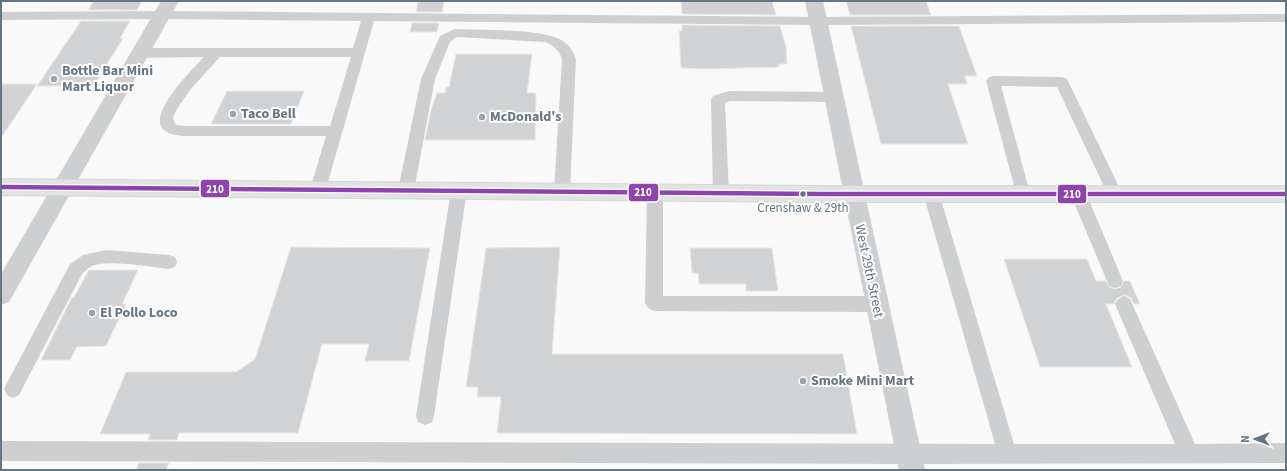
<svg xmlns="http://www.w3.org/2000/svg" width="1287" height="471" viewBox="0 0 1287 471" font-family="'Source Sans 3',sans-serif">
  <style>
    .building { fill: #d0d2d3; stroke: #e8e8e8 }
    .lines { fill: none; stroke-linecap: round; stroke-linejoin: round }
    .primary-casing { stroke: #d5d6d7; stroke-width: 2 }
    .lane { fill: #cecfd0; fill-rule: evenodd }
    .street { fill: #cecfd0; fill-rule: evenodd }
    .primary { fill: #e1e2e2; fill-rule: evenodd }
    .bus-1-casing { stroke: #fff; stroke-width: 7 }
    .bus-1 { stroke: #8e44ad; stroke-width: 4.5 }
    .poi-dot { fill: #99a4ac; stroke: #fff; stroke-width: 1.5 }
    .bus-dot { fill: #657683; stroke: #fff; stroke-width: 1.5 }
    .labels { text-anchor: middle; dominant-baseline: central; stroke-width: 4; stroke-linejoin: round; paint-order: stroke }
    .bus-label { font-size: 13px; fill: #657683; stroke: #fff }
    .poi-label { font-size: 14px; font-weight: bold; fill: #657683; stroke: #fff; text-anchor: start }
    .street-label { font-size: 14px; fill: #657683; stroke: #fff }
    .line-badge { stroke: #fff; stroke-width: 1.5 }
    .badge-label { font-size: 11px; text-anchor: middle; font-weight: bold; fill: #fff }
  </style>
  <rect width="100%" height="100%" fill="#f9f9f9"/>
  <path class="building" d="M 94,1 L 142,1 L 137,10 L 88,10 Z
    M 418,1 L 444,1 L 442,12 L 416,12 Z
    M 681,1 L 772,1 L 776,15 L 682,14 Z
    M 846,1 L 926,1 L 931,15 L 850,15 Z
    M 81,21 L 130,21 L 120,38 L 123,38 L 95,84 L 92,86 L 37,86 Z
    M 412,23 L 439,23 L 437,32 L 410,32 Z
    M 682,25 L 780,26 L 786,47 L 787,64 L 779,64 L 779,67 L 708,69 L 681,68 L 679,31 L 682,31 Z
    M 851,26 L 959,26 L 977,76 L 965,76 L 967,84 L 948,84 L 968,144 L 881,144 Z
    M 456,54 L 532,54 L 527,93 L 536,93 L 535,140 L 425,140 L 431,110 L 437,93 L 445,93 L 446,87 L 449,87 Z
    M 1,84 L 37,84 L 1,138 Z
    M 227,91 L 304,91 L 291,124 L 211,124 Z
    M 291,247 L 430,248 L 409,361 L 365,361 L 369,344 L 322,344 L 298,433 L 179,433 L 177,440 L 148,440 L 150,434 L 100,434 L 126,372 L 236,372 L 255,359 Z
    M 560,247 L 552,354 L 843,354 L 857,434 L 497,433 L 501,397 L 477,397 L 478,387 L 466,387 L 486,248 Z
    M 690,248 L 772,248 L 778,291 L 746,291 L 746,284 L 699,284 L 698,273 L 692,273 Z
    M 1004,259 L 1087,259 L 1096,281 L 1106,281 L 1109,287 L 1115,289 L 1121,287 L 1124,281 L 1130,281 L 1140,304 L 1134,304 L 1131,298 L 1125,295 L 1117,298 L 1114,304 L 1106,304 L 1132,367 L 1040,367 Z
    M 89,270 L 138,270 L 122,304 L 126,304 L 106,346 L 77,347 L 70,360 L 41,360 L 72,297 L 74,297 Z
    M 139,463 L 169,463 L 166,470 L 136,470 Z"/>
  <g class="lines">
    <g class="primary-casing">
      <path id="primary" d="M 1,179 L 820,186 L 1286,186 L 1286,202 L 820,202 L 1,195 Z"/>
    </g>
    <path class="lane" d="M 161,11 L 818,17 L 1286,14 L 1286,22 L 818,25 L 374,21 L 326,189 L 323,193 L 318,195 L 313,193 L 310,189 L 326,136 L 183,136 C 177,135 170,135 165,131 C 144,116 193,69 204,57 L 140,58 L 135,56 L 133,53 L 135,50 L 140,48 L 353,48 L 361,21 L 161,19 L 1,20 L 1,12 ZM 220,57 L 351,57 L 330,126 L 183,126 L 175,124 L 173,117 L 177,109 L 190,90 Z
      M 455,29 C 479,30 543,29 561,40 C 569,44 573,51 576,59 L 570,191 L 567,195 L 562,197 L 557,195 L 554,191 L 562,59 C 559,50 554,46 545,42 L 457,37 L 450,42 L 435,79 L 414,190 L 411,194 L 406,196 L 401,194 L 398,190 L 421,79 L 440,36 Z
      M 993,76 L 1062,77 L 1067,79 L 1122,193 L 1119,197 L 1114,199 L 1109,197 L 1057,87 L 1001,86 L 1030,193 L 1027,197 L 1022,199 L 1017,197 L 986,81 L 988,78 Z
      M 729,91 L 833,92 L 838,93 L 840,97 L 838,101 L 833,102 L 730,101 L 725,103 L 729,192 L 726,196 L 721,198 L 716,196 L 713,192 L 711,100 L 713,96 Z
      M 459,184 L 464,186 L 467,190 L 434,416 L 432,422 L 425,425 L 418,422 L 416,416 L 451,190 L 454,186 Z
      M 655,186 L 660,188 L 663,192 L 663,296 L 876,296 L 882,299 L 885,304 L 882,309 L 876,312 L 654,311 L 648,308 L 645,303 L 647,192 L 650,188 Z
      M 931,187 L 936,189 L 939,193 L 1014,444 L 1175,444 L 1115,304 L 1118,299 L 1124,296 L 1130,299 L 1195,444 L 1286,443 L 1286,463 L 908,464 L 1,461 L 1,441 L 995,444 L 923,193 L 926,189 Z
      M 1078,187 L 1083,189 L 1086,193 L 1123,281 L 1121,286 L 1115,288 L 1109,286 L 1107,281 L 1070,193 L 1073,189 Z
      M 106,250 L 169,255 L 175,257 L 177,262 L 175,267 L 169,269 C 151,267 107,259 92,266 C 88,268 85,271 82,274 L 19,395 L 13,398 L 7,395 L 4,389 L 7,383 L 70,264 L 83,255 Z"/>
    <path class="street" d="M 161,1 L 179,1 L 9,302 L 1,305 L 1,274 Z
      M 805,1 L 823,1 L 925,470 L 899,470 Z"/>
    <use href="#primary" class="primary"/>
    <g class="bus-1-casing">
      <path id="bus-1" d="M 1,187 L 820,194 L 1286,194"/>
    </g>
    <use href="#bus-1" class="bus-1"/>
  </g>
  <g class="poi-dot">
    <circle cx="54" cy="79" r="4"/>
    <circle cx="233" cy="114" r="4"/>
    <circle cx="482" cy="117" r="4"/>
    <circle cx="92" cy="313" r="4"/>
    <circle cx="803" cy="381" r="4"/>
  </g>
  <circle class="bus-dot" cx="803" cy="194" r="3.5"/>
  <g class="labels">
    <g class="bus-label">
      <text x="803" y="208">Crenshaw &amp; 29th</text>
    </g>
    <g class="poi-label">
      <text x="62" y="71">Bottle Bar Mini<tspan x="62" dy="16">Mart Liquor</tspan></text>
      <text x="241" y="114">Taco Bell</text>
      <text x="490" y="117">McDonald's</text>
      <text x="100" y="313">El Pollo Loco</text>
      <text x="811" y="381">Smoke Mini Mart</text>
    </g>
    <g class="street-label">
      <text transform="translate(869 271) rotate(78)">West 29th Street</text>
    </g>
  </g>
  <g class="line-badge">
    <rect x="200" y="179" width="30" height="19" rx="4" fill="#8e44ad"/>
    <rect x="628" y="183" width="31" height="19" rx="4" fill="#8e44ad"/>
    <rect x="1057" y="184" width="30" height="20" rx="4" fill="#8e44ad"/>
  </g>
  <g class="badge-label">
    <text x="215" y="193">210</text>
    <text x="643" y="196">210</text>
    <text x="1072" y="198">210</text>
  </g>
  <rect width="1287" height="471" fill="none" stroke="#657683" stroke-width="4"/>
  <g transform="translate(1255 439) rotate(270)" stroke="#ffffff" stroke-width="3" paint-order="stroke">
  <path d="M0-3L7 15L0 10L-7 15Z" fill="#657683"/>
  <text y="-6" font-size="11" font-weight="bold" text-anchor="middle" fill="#657683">N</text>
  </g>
</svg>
